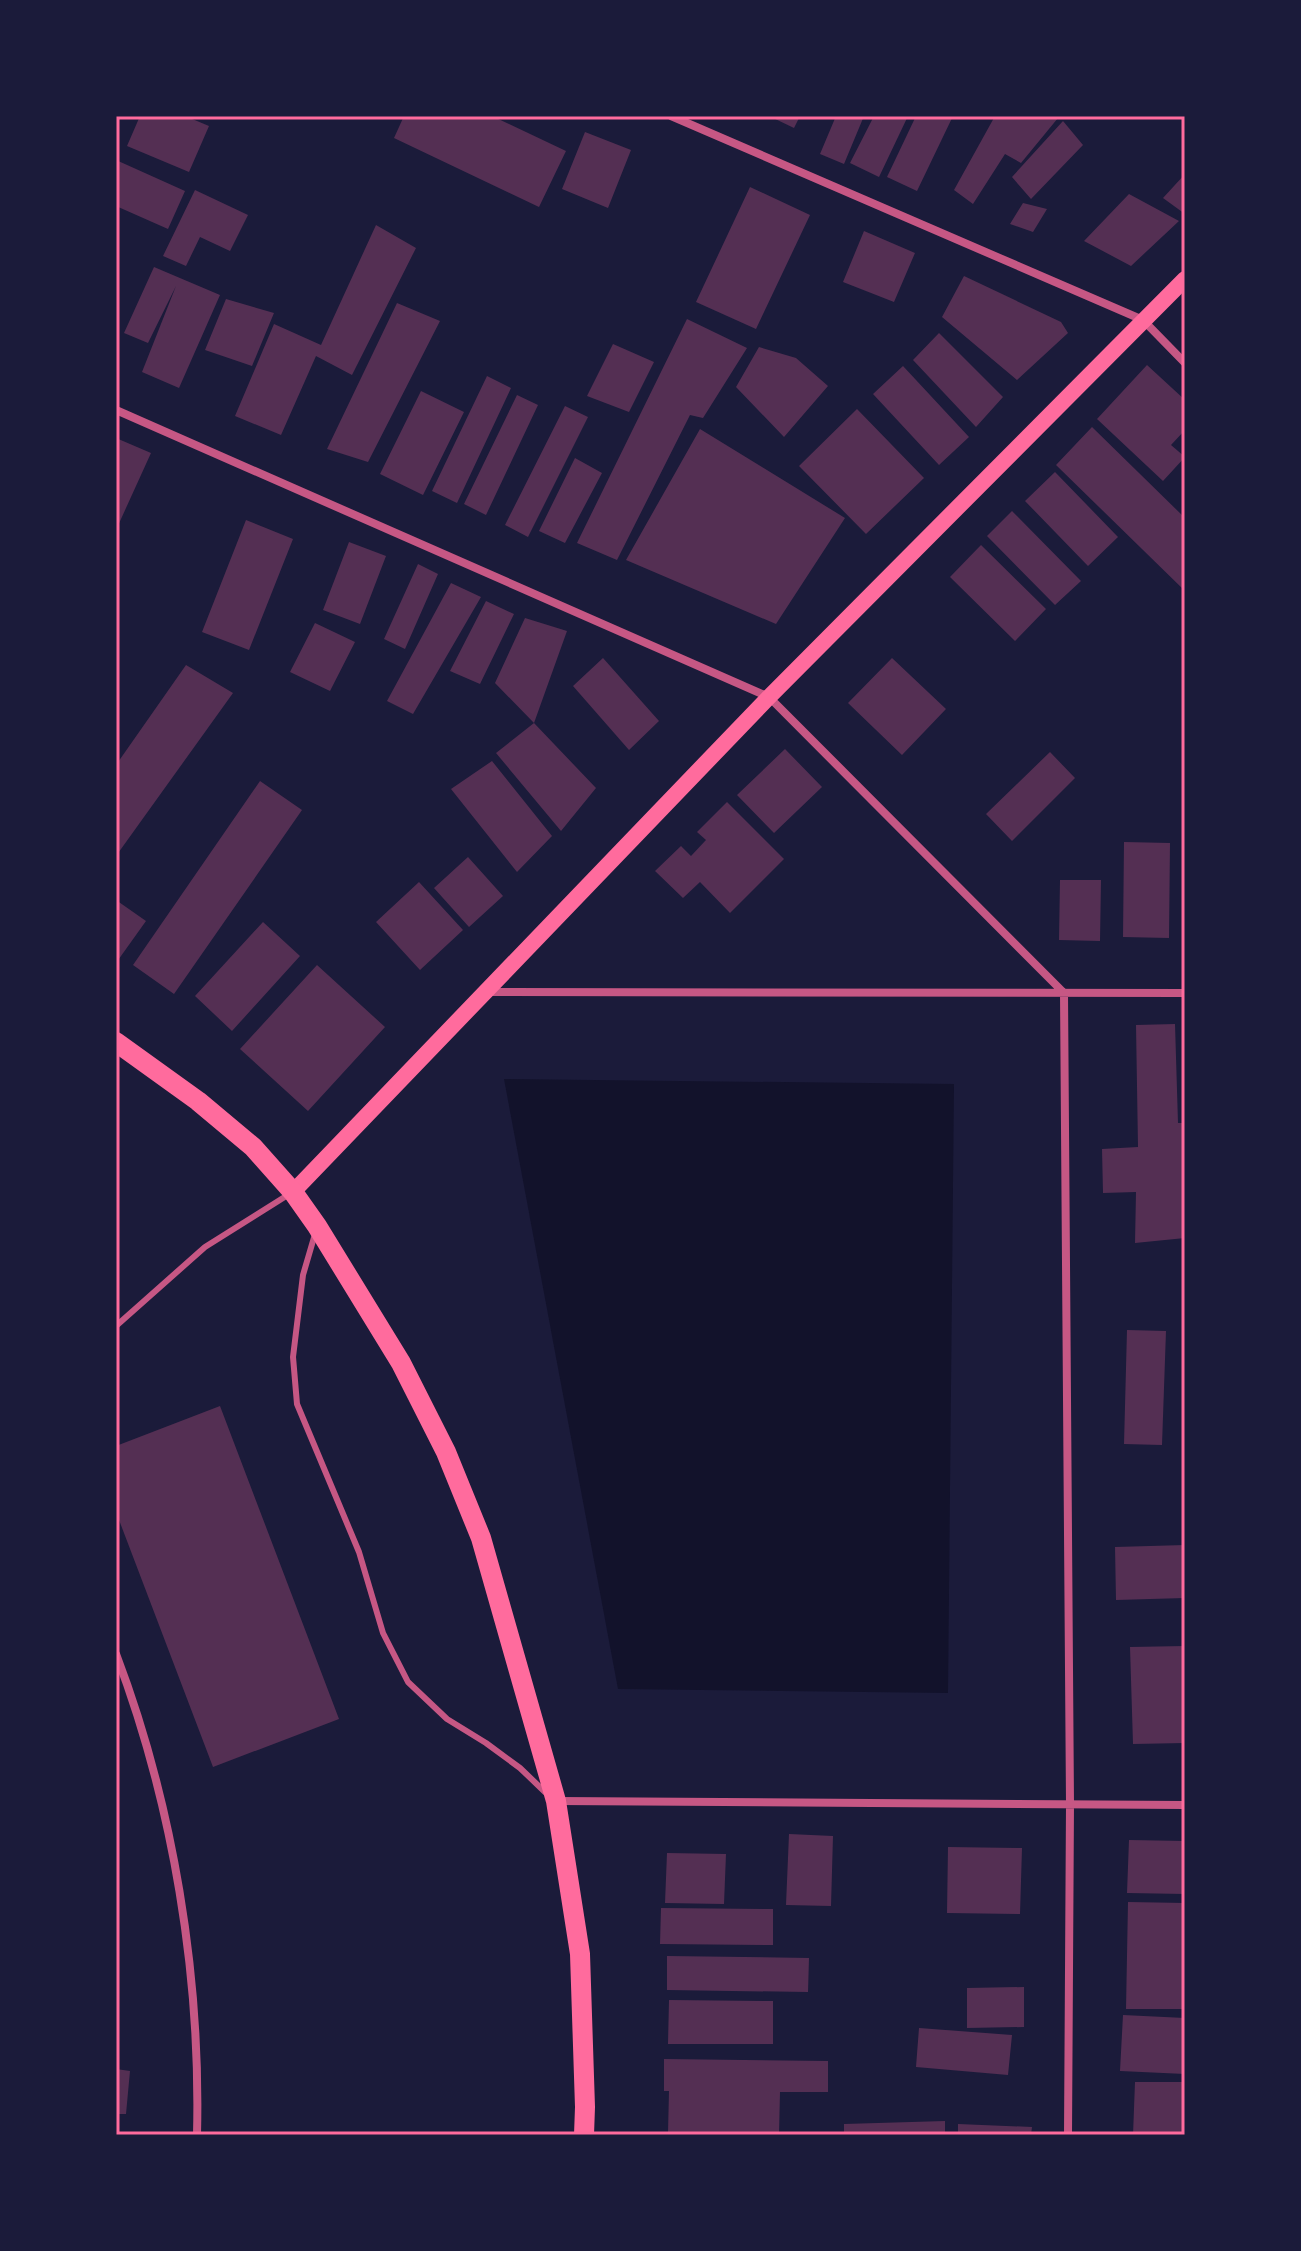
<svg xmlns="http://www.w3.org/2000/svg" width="1301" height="2251" viewBox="0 0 1301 2251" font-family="'DM Sans',sans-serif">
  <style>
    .water { fill: #12122b }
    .building { fill: #542f53 }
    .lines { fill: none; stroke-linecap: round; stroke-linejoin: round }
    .service { stroke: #c65784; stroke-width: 6 }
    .minor { stroke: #c65784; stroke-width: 8 }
    .secondary { stroke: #ff6b9d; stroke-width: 16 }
    .primary { stroke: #ff6b9d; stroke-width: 20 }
    .neatline { fill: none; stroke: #ff6b9d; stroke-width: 3 }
  </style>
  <rect width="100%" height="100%" fill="#1b1b3a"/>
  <path class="water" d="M 504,1079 L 954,1084 L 948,1693 L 618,1689 Z"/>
  <path class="building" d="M 140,116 L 185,116 L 209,126 L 189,172 L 127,146 Z
    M 404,116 L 492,116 L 566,151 L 539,207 L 394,138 Z
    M 769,116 L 800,116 L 794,128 Z
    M 836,116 L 864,116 L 844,164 L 820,154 Z
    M 874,116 L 908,116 L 879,177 L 850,163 Z
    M 916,116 L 953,116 L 917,191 L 887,177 Z
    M 995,116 L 1056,116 L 1058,118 L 1021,163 L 1005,154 L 973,204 L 954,190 Z
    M 1063,121 L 1083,145 L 1031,199 L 1012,177 Z
    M 585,132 L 631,150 L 608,208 L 562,189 Z
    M 116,160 L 185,191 L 168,229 L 116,206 Z
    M 1185,174 L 1185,214 L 1163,198 Z
    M 750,187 L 810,215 L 756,329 L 696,302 Z
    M 195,190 L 248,215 L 230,251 L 200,237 L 186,266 L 163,256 Z
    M 1129,194 L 1179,221 L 1131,266 L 1084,241 Z
    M 1023,203 L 1047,209 L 1033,232 L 1010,224 Z
    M 376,225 L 416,248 L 352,375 L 316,356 L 281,435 L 235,416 L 274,324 L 321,345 Z
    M 864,231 L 915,253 L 894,302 L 843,282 Z
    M 154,267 L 220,295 L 179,388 L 142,372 L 176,286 L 148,343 L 124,333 Z
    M 964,276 L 1061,322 L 1068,333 L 1017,380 L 942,317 Z
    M 226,299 L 274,313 L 252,366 L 205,350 Z
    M 397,303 L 440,321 L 368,462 L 327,449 Z
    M 687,319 L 747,348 L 703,418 L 690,415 L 617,560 L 577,543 Z
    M 939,333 L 1003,397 L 976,427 L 913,360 Z
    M 613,344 L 654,362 L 629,412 L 587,396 Z
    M 759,347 L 796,358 L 828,386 L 784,437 L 736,387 Z
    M 1147,365 L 1185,400 L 1185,430 L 1171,445 L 1185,457 L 1163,481 L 1097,419 Z
    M 903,366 L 969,437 L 939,465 L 873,394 Z
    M 487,376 L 511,388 L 457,503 L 432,491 Z
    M 421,391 L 464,412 L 423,495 L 380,474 Z
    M 517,395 L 538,405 L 486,515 L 464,504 Z
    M 565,406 L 588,417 L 528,537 L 505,525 Z
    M 857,409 L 924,478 L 866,534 L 799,466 Z
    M 1092,427 L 1185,518 L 1185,591 L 1056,465 Z
    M 700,429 L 845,518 L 776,624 L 626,560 Z
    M 116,438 L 151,453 L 116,530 Z
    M 575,458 L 602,473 L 565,543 L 539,531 Z
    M 1055,472 L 1118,537 L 1088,566 L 1025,501 Z
    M 1012,511 L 1081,581 L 1055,605 L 987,536 Z
    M 246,520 L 293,539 L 249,650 L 202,632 Z
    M 349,542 L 386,556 L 360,624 L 323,610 Z
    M 981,545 L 1046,609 L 1015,641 L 950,577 Z
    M 418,564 L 438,574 L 405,649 L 384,639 Z
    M 451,583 L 481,597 L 413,714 L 387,701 Z
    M 486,601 L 514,614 L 480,684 L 450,671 Z
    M 525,618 L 567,631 L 534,723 L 495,683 Z
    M 315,623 L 355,642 L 330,691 L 290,672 Z
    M 603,658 L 659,721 L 629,750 L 573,686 Z
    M 892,658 L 946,709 L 902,755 L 848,703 Z
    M 186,665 L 233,693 L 116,856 L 116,765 Z
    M 534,723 L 596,788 L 561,831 L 496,753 Z
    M 785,749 L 822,787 L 774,833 L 737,795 Z
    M 1050,752 L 1075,778 L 1012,841 L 986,814 Z
    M 492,761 L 552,836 L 517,872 L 451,789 Z
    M 260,781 L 302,810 L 174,994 L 133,965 Z
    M 727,802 L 784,859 L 730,913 L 700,882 L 683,898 L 655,871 L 681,846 L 691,856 L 706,840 L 697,832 Z
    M 1124,842 L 1170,843 L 1169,938 L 1123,937 Z
    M 468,857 L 503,896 L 469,927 L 434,888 Z
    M 1060,880 L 1101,880 L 1100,941 L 1059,940 Z
    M 419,882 L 463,930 L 420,970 L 376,922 Z
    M 116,900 L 146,921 L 116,963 Z
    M 263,922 L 300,956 L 232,1031 L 195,996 Z
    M 317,965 L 385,1027 L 308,1111 L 240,1049 Z
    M 1175,1024 L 1178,1123 L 1185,1123 L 1185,1238 L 1135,1243 L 1136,1192 L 1103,1193 L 1102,1149 L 1138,1147 L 1136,1025 Z
    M 1127,1330 L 1166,1331 L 1162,1445 L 1124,1444 Z
    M 220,1406 L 339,1719 L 213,1767 L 116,1512 L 116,1446 Z
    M 1185,1545 L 1185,1598 L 1116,1600 L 1115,1547 Z
    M 1185,1646 L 1185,1743 L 1133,1744 L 1130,1647 Z
    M 789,1834 L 833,1836 L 831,1906 L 786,1905 Z
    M 1129,1840 L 1185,1841 L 1185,1894 L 1127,1893 Z
    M 948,1847 L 1022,1848 L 1020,1914 L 947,1913 Z
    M 667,1853 L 726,1854 L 724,1904 L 665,1903 Z
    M 1128,1902 L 1185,1903 L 1185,2009 L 1126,2009 Z
    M 661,1908 L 773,1909 L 773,1945 L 660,1944 Z
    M 667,1956 L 809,1958 L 808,1992 L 667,1990 Z
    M 1024,1987 L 1024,2027 L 967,2028 L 967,1988 Z
    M 669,2000 L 773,2001 L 773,2044 L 668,2044 Z
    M 1123,2015 L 1185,2018 L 1185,2074 L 1120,2071 Z
    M 919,2028 L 1012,2035 L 1008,2075 L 916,2067 Z
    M 664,2059 L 828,2061 L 828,2092 L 780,2092 L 779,2135 L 668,2133 L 669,2091 L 664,2091 Z
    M 116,2069 L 130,2071 L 126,2114 L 116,2114 Z
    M 1135,2082 L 1185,2082 L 1185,2135 L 1133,2135 Z
    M 945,2121 L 945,2135 L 844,2135 L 844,2124 Z
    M 958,2124 L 1032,2127 L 1031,2135 L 958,2135 Z"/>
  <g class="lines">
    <path class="service" d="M 315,1234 L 303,1275 L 293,1357 L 297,1404 L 359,1552 L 383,1633 L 408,1682 L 447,1719 L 486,1743 L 520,1768 L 545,1792
      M 116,1326 L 205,1247 L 291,1193"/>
    <path class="minor" d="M 671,116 L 1143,320 L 1185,363
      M 116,410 L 769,697 L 1064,993 L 1070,1804 L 1068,2135
      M 489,992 L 1185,993
      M 116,1654 C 173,1804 201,1975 197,2135
      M 557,1801 L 1185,1805"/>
    <path class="secondary" d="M 293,1192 L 769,697 L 1185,279"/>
    <path class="primary" d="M 116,1042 L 198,1101 L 253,1147 L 293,1192 L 317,1226 L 401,1363 L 446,1452 L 481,1538 L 556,1801 L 580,1954 L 585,2107 L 584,2135"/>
  </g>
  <rect width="1301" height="2251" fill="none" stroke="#1b1b3a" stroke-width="236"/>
  <rect x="118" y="118" width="1065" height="2015" class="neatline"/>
</svg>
